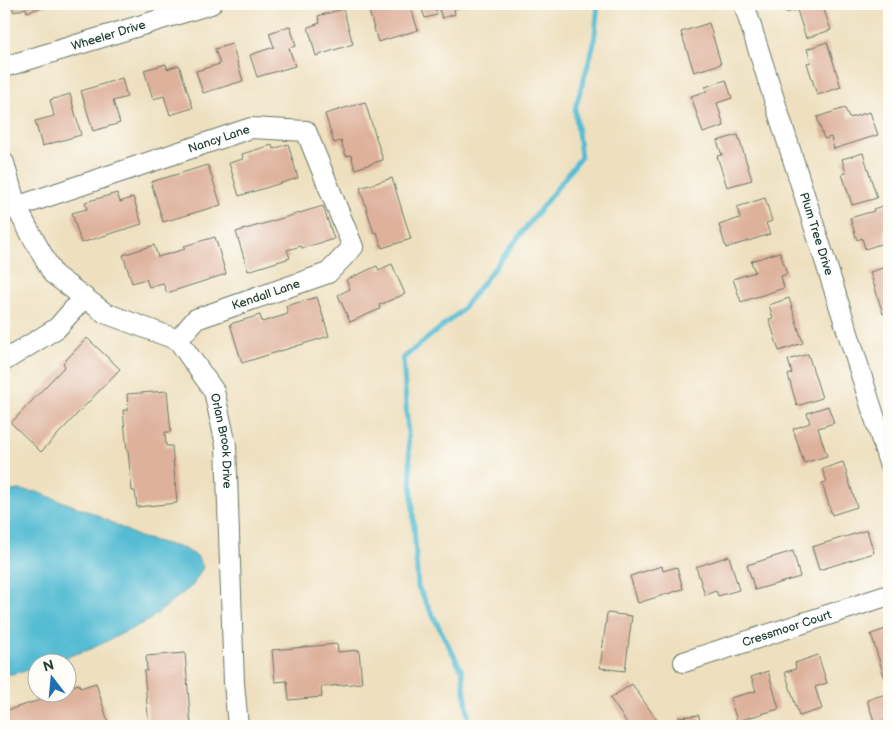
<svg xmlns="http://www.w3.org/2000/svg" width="893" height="730" viewBox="0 0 893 730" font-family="'Balsamiq Sans',sans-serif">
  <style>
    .water { fill: #55bcd3; stroke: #3a7c84 }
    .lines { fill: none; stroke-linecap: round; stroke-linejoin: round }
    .stream { stroke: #55bcd3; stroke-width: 5 }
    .building { fill: #deb19b }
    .minor-casing { stroke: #677665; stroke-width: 22 }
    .minor { stroke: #fff; stroke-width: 20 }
    .labels { text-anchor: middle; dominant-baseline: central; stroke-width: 4; stroke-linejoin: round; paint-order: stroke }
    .street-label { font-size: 12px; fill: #1f3d34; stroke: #fdfcf7 }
  </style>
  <rect width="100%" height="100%" fill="#fdfcf7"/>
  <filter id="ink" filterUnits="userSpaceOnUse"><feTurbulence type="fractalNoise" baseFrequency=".02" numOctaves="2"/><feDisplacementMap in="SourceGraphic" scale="10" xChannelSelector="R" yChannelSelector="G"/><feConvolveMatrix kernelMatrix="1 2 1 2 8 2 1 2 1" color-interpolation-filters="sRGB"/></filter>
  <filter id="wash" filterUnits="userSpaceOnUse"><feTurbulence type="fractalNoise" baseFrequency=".0096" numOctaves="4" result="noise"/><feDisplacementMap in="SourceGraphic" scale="20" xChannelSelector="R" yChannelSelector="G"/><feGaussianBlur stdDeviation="1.12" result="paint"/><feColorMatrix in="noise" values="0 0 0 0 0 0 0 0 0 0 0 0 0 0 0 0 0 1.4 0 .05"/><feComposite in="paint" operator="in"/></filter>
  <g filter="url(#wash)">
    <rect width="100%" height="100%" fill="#eee0bf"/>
    <path class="water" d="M 19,490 L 37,492 L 93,513 L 139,537 L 182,548 L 197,556 L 203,567 L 193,585 L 149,620 L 91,649 L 50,662 L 38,662 L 37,667 L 22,672 L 4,675 L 4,492 Z"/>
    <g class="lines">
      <path class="stream" d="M 468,715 L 462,671 L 418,587 L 403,358 L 460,312 L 581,157 L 575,109 L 594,44 L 598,4"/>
    </g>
    <g id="blocks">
      <path class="building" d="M 11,4 L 49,4 L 49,5 L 27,12 L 26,8 L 14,12 Z
        M 367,4 L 387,4 L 390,11 L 410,5 L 418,30 L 378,42 Z
        M 420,4 L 469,4 L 454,9 L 455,14 L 442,18 L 439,9 L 435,10 L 437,15 L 425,18 Z
        M 783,4 L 822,4 L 831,30 L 806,38 L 797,10 L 786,13 Z
        M 343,9 L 353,44 L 316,56 L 308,27 L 320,23 L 318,16 Z
        M 709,23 L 721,64 L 694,72 L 681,32 Z
        M 290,26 L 296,46 L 289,48 L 295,66 L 257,77 L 250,55 L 274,47 L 269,33 Z
        M 827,42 L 841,87 L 817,95 L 807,63 L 811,62 L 807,49 Z
        M 232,44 L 243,81 L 203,93 L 196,71 L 220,64 L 215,49 Z
        M 166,64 L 167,69 L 179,65 L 193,108 L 170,115 L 164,96 L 153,99 L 144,70 Z
        M 122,78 L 127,97 L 113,101 L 120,123 L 93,131 L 81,91 Z
        M 726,80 L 732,98 L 717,103 L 724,126 L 703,133 L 691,96 L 707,91 L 705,87 Z
        M 70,94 L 81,135 L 42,146 L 35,121 L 54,116 L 50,100 Z
        M 365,102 L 383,160 L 355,169 L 351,155 L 346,156 L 341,141 L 334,143 L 325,114 Z
        M 845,108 L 849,118 L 870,112 L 878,135 L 834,149 L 831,137 L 824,139 L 817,117 Z
        M 738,135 L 752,180 L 727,187 L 717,156 L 722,155 L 717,141 Z
        M 288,144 L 298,178 L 239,196 L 229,163 L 243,159 L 242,154 L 272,145 L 273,149 Z
        M 863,153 L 877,198 L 852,205 L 842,174 L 846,173 L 842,159 Z
        M 208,165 L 221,205 L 163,222 L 151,182 Z
        M 392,178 L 411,239 L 382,248 L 377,232 L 374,233 L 360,188 Z
        M 117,193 L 120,202 L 133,197 L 142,224 L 81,243 L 72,213 L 87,209 L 85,202 Z
        M 765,198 L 772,221 L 766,223 L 770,234 L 726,248 L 719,225 L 740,218 L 737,207 Z
        M 889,204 L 889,229 L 884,231 L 887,242 L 865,249 L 862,238 L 857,240 L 850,218 L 874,211 L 873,209 Z
        M 323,206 L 334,239 L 302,248 L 301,246 L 287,250 L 290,258 L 248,271 L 236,232 Z
        M 215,237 L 226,274 L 167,293 L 163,283 L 149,287 L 146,279 L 132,283 L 123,255 L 154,245 L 158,257 L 185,249 L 184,246 Z
        M 780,252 L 787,274 L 781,276 L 784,288 L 741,302 L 733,279 L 755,272 L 751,261 Z
        M 392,264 L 405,294 L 379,305 L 380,309 L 350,322 L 338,295 L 350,289 L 346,280 L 377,266 L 379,270 Z
        M 889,266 L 889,312 L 883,314 L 870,272 Z
        M 317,297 L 329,336 L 242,363 L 230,324 L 260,315 L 262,322 L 288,314 L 286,306 Z
        M 789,298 L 803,343 L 779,351 L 769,319 L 773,318 L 769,305 Z
        M 87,338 L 120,369 L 41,452 L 11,423 L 65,366 L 63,363 Z
        M 808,354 L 822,398 L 797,406 L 788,375 L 792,373 L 788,360 Z
        M 167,391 L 171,432 L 165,432 L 166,446 L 172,446 L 177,503 L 137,507 L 135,491 L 132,491 L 128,451 L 127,451 L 123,410 L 128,410 L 127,394 Z
        M 828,406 L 834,423 L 818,428 L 827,456 L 804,463 L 793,429 L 810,423 L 807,413 Z
        M 843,462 L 857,507 L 832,515 L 822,483 L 827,482 L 822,469 Z
        M 867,530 L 874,553 L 819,570 L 812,547 Z
        M 793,551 L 800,577 L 755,590 L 747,565 Z
        M 729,556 L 739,590 L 718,596 L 716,591 L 705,595 L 696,567 Z
        M 662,566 L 663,571 L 677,567 L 683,589 L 638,603 L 630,576 Z
        M 607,613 L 632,616 L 625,671 L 600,668 Z
        M 889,628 L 889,678 L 885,679 L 871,634 Z
        M 337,644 L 338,652 L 359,650 L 362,683 L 321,687 L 322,697 L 289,700 L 287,681 L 275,682 L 272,650 Z
        M 185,653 L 191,726 L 149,726 L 144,671 L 147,671 L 146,656 Z
        M 818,655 L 827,683 L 815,687 L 822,709 L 799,716 L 785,672 L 796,669 L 795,663 Z
        M 768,671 L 779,709 L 737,721 L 730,698 L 756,691 L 751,677 Z
        M 96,683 L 108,722 L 92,726 L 4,726 L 4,716 L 7,715 L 5,711 L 43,699 L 41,695 L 51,692 L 68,692 L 68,687 L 79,684 L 80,688 Z
        M 632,684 L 661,726 L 629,726 L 610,698 Z
        M 889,693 L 889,719 L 875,724 L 867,700 Z
        M 699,715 L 700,726 L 681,726 L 679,717 Z"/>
    </g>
  </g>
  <g filter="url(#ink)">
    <use href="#blocks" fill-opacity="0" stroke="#677665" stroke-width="1"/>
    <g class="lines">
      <g class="minor-casing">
        <g id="minor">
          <path id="s1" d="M 744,4 L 889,463"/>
          <path id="s2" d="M 4,67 L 211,4"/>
          <path id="s3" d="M 4,163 L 16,207 L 53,274 L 105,313 L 178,340 L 214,391 L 226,445 L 234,683 L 238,726"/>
          <path id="s4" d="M 16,207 L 251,128 L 306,131 L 353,247 L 328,273 L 196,319 L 178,340"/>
          <path d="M 4,361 L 57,328 L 84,297"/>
          <path id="s5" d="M 684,662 L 889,595"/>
        </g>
      </g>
      <use href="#minor" class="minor"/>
    </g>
  </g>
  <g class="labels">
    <g class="street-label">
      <text stroke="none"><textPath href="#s2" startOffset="109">Wheeler Drive</textPath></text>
      <text stroke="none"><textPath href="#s4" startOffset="214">Nancy Lane</textPath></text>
      <text stroke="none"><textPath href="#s1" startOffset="241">Plum Tree Drive</textPath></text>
      <text transform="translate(266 295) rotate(-19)">Kendall Lane</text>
      <text stroke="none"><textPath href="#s3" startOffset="378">Orlan Brook Drive</textPath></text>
      <text stroke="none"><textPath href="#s5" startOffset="108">Cressmoor Court</textPath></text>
    </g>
  </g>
  <rect width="893" height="730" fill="none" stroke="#fdfcf7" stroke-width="20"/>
  <g transform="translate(52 678) rotate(344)"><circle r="24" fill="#fdfcf7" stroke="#a4b0a9"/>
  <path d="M0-4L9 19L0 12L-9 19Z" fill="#1f6fb2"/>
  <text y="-8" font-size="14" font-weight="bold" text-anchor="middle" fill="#1f3d34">N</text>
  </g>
</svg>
